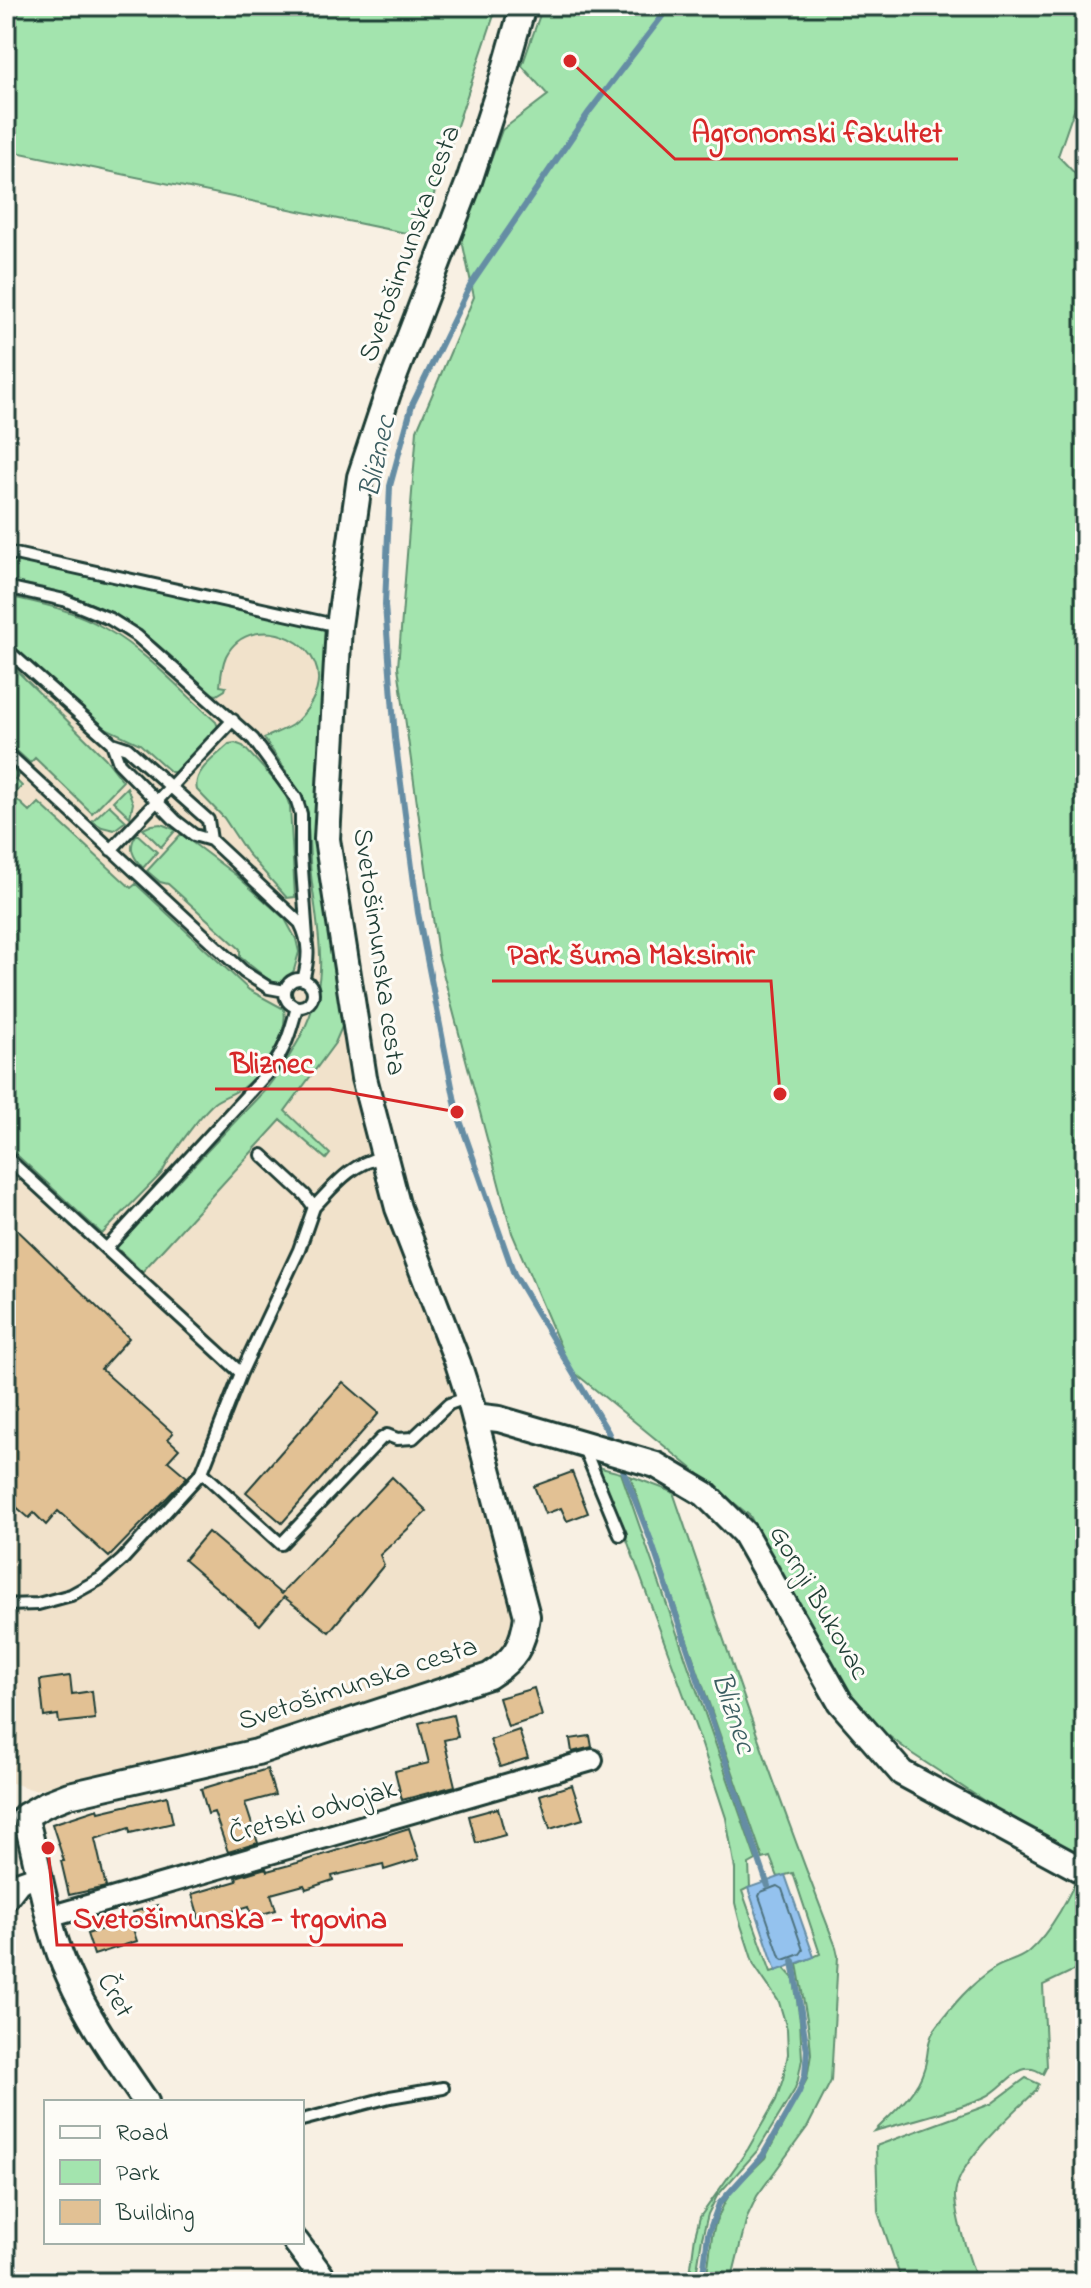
<svg xmlns="http://www.w3.org/2000/svg" width="1091" height="2288" viewBox="0 0 1091 2288" font-family="'Indie Flower',sans-serif">
  <style>
    .built { fill: #f1e2cb }
    .green { fill: #a3e4ae; stroke: #619071; stroke-width: 2 }
    .water { fill: #94c2ee; stroke: #658da4; stroke-width: 2 }
    .lines { fill: none; stroke-linecap: round; stroke-linejoin: round }
    .shore { stroke: #4e727e; stroke-width: 2 }
    .stream { stroke: #658da4; stroke-width: 6 }
    .building { fill: #e2c194; stroke: #1f3d34; stroke-width: 2 }
    .service-casing { stroke: #1f3d34; stroke-width: 16 }
    .minor-casing { stroke: #1f3d34; stroke-width: 26 }
    .tertiary-casing { stroke: #1f3d34; stroke-width: 30 }
    .service { stroke: #fdfcf7; stroke-width: 10 }
    .minor { stroke: #fdfcf7; stroke-width: 20 }
    .tertiary { stroke: #fdfcf7; stroke-width: 24 }
    .labels { text-anchor: middle; dominant-baseline: central; stroke-width: 6; stroke-linejoin: round; paint-order: stroke }
    .street-label { font-size: 28px; fill: #1f3d34; stroke: #fdfcf7 }
    .water-label { font-size: 30px; font-style: italic; fill: #3c5e62; stroke: #fdfcf7 }
    .leader { fill: none; stroke: #d62828; stroke-width: 3 }
    .callout-dot { fill: #d62828; stroke: #fdfcf7; stroke-width: 3 }
    .callout-label { font-size: 30px; text-anchor: middle; font-weight: bold; fill: #d62828; stroke: #fdfcf7; stroke-width: 6; stroke-linejoin: round; paint-order: stroke }
  </style>
  <rect width="100%" height="100%" fill="#f8f0e3"/>
  <filter id="ink" filterUnits="userSpaceOnUse"><feTurbulence type="fractalNoise" baseFrequency=".0125" numOctaves="2"/><feDisplacementMap in="SourceGraphic" scale="16" xChannelSelector="R" yChannelSelector="G"/><feConvolveMatrix kernelMatrix="1 2 1 2 8 2 1 2 1" color-interpolation-filters="sRGB"/></filter>
  <g filter="url(#ink)">
    <path class="built" d="M 6,558 L 331,633 L 320,845 L 369,1125 L 474,1443 L 520,1618 L 516,1642 L 489,1669 L 308,1728 L 34,1790 L 6,1781 Z"/>
    <path class="green" d="M 6,6 L 497,6 L 420,236 L 6,150 Z
      M 543,6 L 1085,6 L 1085,78 L 1058,156 L 1085,184 L 1085,1965 L 1043,1985 L 1047,2066 L 1043,2074 C 1019,2056 1006,2088 985,2097 C 953,2111 910,2121 875,2131 C 892,2113 917,2094 924,2069 C 929,2055 926,2042 935,2029 C 952,2006 971,1983 995,1968 C 1005,1962 1019,1960 1028,1952 C 1051,1932 1072,1893 1082,1865 L 911,1753 L 845,1702 L 750,1516 L 570,1369 L 512,1233 L 438,954 L 398,667 L 417,430 L 474,297 L 463,245 L 461,241 L 502,130 L 548,95 L 522,66 Z
      M 6,557 L 330,625 L 322,842 L 344,1022 L 335,1043 L 285,1111 L 330,1154 L 326,1159 L 281,1120 L 142,1272 L 116,1247 L 266,1089 C 296,1051 323,1005 320,955 C 319,928 314,901 311,875 C 309,856 310,825 305,808 C 297,783 278,760 264,738 C 273,734 284,730 292,725 C 300,719 307,710 312,701 C 342,645 252,605 226,656 C 222,665 221,675 220,686 L 226,687 L 225,690 L 217,695 L 211,694 C 188,673 166,649 140,631 C 102,603 53,587 6,581 Z
      M 6,596 C 41,603 76,611 106,629 C 145,651 183,692 216,722 L 218,727 L 215,731 L 175,772 L 171,772 L 140,744 L 99,725 L 6,639 Z
      M 6,660 L 105,758 L 123,781 L 92,813 L 35,758 L 30,763 L 6,741 Z
      M 235,743 L 243,746 L 276,782 L 286,796 L 290,807 L 295,897 L 287,898 L 247,853 L 224,818 L 197,790 C 192,771 217,756 229,744 Z
      M 6,764 L 19,775 L 15,779 L 22,786 L 13,796 L 30,812 L 39,803 L 131,888 L 136,884 L 249,990 L 284,1009 C 289,1036 263,1073 242,1088 C 233,1094 222,1097 214,1103 C 200,1115 170,1156 162,1173 L 102,1234 L 6,1145 Z
      M 127,787 L 133,803 L 130,817 L 113,801 Z
      M 109,805 L 126,821 L 114,830 L 102,827 L 92,821 Z
      M 161,824 L 176,830 L 161,847 L 143,829 L 152,825 Z
      M 137,834 L 157,852 L 143,868 C 133,857 127,847 137,834 Z
      M 181,834 L 237,876 L 285,919 L 296,939 L 299,952 L 294,970 L 289,977 L 279,983 L 273,982 L 265,977 L 240,957 L 240,949 L 168,884 L 160,882 L 147,871 Z
      M 597,1467 L 621,1473 L 756,1860 L 749,1864 L 750,1887 L 742,1891 L 771,1972 L 784,1968 L 794,1979 L 800,2021 L 802,2059 L 798,2080 L 794,2091 L 758,2150 L 717,2196 L 708,2214 L 702,2238 L 695,2282 L 689,2282 L 695,2236 L 700,2217 L 748,2149 L 776,2100 L 783,2079 L 788,2054 L 787,2029 L 779,2002 L 754,1965 L 739,1919 L 735,1903 L 735,1869 L 726,1818 L 701,1742 L 627,1540 Z
      M 630,1476 L 673,1492 C 725,1644 777,1797 836,1947 L 838,1956 L 831,2081 L 808,2126 L 757,2196 L 747,2217 L 731,2282 L 706,2282 L 712,2236 L 716,2221 L 725,2202 L 733,2189 L 765,2158 L 807,2079 L 811,2054 L 809,2030 L 797,1964 L 820,1954 L 793,1873 L 778,1877 L 770,1857 L 763,1859 Z
      M 1026,2078 L 1039,2084 L 1036,2091 C 1013,2113 953,2165 955,2198 C 957,2225 969,2256 977,2282 L 902,2282 L 878,2212 L 876,2146 L 991,2104 Z"/>
    <path class="water" d="M 785,1875 L 814,1957 L 776,1971 L 748,1888 Z"/>
    <g class="lines">
      <path class="shore" d="M 777,1886 L 782,1889 L 803,1950 L 800,1954 L 784,1960 L 780,1957 L 759,1896 L 761,1892 Z"/>
      <path class="stream" d="M 613,1444 L 608,1432 L 514,1274 L 457,1112 L 418,913 L 395,738 L 385,605 L 390,486 L 412,405 L 470,286 L 589,112 L 670,6
        M 620,1462 L 650,1538 L 768,1886
        M 702,2282 L 708,2234 L 719,2204 L 763,2155 L 799,2092 L 805,2075 L 807,2050 L 793,1961"/>
    </g>
    <path class="building" d="M 6,1219 L 129,1338 L 101,1369 L 173,1433 L 168,1439 L 179,1449 L 168,1461 L 187,1477 L 109,1557 L 58,1511 L 46,1525 L 34,1513 L 29,1518 L 6,1498 L 6,1310 L 12,1304 L 6,1297 Z
      M 343,1382 L 379,1413 L 282,1523 L 246,1492 Z
      M 572,1472 L 588,1513 L 567,1521 L 561,1508 L 545,1514 L 534,1486 Z
      M 392,1477 L 427,1511 L 380,1555 L 384,1565 L 329,1632 L 284,1597 L 260,1625 L 184,1560 L 208,1532 L 281,1594 Z
      M 70,1676 L 72,1694 L 92,1691 L 95,1719 L 59,1723 L 58,1715 L 44,1717 L 40,1680 Z
      M 534,1688 L 542,1716 L 508,1727 L 499,1698 Z
      M 453,1715 L 458,1737 L 444,1740 L 455,1786 L 402,1800 L 395,1771 L 429,1763 L 419,1723 Z
      M 519,1730 L 528,1758 L 500,1767 L 490,1740 Z
      M 590,1736 L 592,1747 L 572,1752 L 570,1739 Z
      M 267,1769 L 275,1795 L 245,1803 L 258,1843 L 228,1852 L 214,1812 L 208,1814 L 201,1789 Z
      M 572,1785 L 583,1819 L 550,1829 L 540,1795 Z
      M 167,1796 L 173,1823 L 130,1833 L 129,1828 L 95,1839 L 106,1887 L 69,1895 L 61,1861 L 64,1861 L 52,1824 L 98,1809 L 99,1812 Z
      M 498,1808 L 505,1835 L 476,1843 L 469,1816 Z
      M 409,1828 L 419,1859 L 384,1870 L 383,1864 L 332,1876 L 333,1880 L 306,1889 L 304,1885 L 271,1894 L 276,1910 L 252,1917 L 249,1906 L 200,1921 L 192,1894 L 237,1881 L 236,1877 L 266,1868 L 267,1871 L 297,1863 Z
      M 158,1905 L 163,1921 L 138,1928 L 133,1912 Z
      M 130,1920 L 137,1941 L 94,1955 L 87,1934 Z"/>
    <g class="lines">
      <g class="service-casing">
        <path id="service" d="M 6,552 L 339,626
          M 6,587 L 64,600 L 110,619 L 137,636 L 253,739 L 296,798 L 301,814 L 301,855 L 307,938
          M 6,649 L 112,743 L 127,748 L 208,820 L 211,840
          M 112,743 L 119,763 L 176,821 L 194,835 L 211,840 L 300,923 C 310,943 309,959 303,980
          M 6,752 L 244,972 L 269,988 L 285,991
          M 111,850 L 233,720
          M285 993a14 14 0 1 1 28 0a14 14 0 1 1-28 0Z
          M 6,1157 L 241,1373 L 202,1472 L 122,1560 L 100,1579 L 71,1595 L 38,1604 L 6,1605
          M 314,1207 C 336,1184 350,1164 383,1157
          M 106,1249 L 270,1070 C 285,1051 291,1030 297,1007
          M 241,1373 L 299,1250 L 314,1207 L 305,1195 L 262,1155
          M 583,1446 L 620,1535
          M 202,1472 L 281,1544 L 381,1439 L 387,1435 L 397,1439 L 413,1438 L 449,1404 L 469,1397
          M 302,2120 L 390,2097 L 443,2088"/>
      </g>
      <g class="minor-casing">
        <path id="minor" d="M 6,1900 L 20,1882 L 40,1875
          M 49,1917 L 592,1760"/>
      </g>
      <g class="tertiary-casing">
        <path id="tertiary" d="M 474,1416 L 499,1419 L 656,1465 L 705,1494 L 744,1533 L 840,1702 L 902,1773 L 1085,1872
          M 25,1816 L 46,1804 L 69,1795 L 257,1752 L 489,1676 C 515,1659 523,1646 527,1616 L 469,1397 L 458,1363 L 398,1208 L 364,1078 L 327,839 L 339,626 L 360,477 L 388,393 L 468,184 L 501,83 L 523,6
          M 25,1816 C 40,1869 46,1927 69,1976 C 89,2021 118,2061 146,2102
          M 296,2242 L 326,2282"/>
      </g>
      <use href="#service" class="service"/>
      <use href="#minor" class="minor"/>
      <use href="#tertiary" class="tertiary"/>
    </g>
  </g>
  <g class="labels">
    <g class="street-label">
      <text transform="translate(411 244) rotate(-70)">Svetošimunska cesta</text>
      <text transform="translate(378 952) rotate(82)">Svetošimunska cesta</text>
      <text transform="translate(818 1603) rotate(60)">Gornji Bukovac</text>
      <text transform="translate(358 1685) rotate(-18)">Svetošimunska cesta</text>
      <text transform="translate(313 1813) rotate(-16)">Čretski odvojak</text>
      <text transform="translate(114 1996) rotate(61)">Čret</text>
    </g>
    <g class="water-label">
      <text transform="translate(379 457) rotate(-78)">Bliznec</text>
      <text transform="translate(732 1713) rotate(71)">Bliznec</text>
    </g>
  </g>
  <path class="leader" d="M570 61L675 159H958M780 1094L771 981H492M457 1112L330 1089H215M48 1848L57 1945H403"/>
  <g class="callout-dot">
    <circle cx="570" cy="61" r="8"/>
    <circle cx="780" cy="1094" r="8"/>
    <circle cx="457" cy="1112" r="8"/>
    <circle cx="48" cy="1848" r="8"/>
  </g>
  <g class="callout-label">
    <text x="817" y="142">Agronomski fakultet</text>
    <text x="631" y="964">Park šuma Maksimir</text>
    <text x="272" y="1073">Bliznec</text>
    <text x="230" y="1928">Svetošimunska - trgovina</text>
  </g>
  <rect width="1091" height="2288" fill="none" stroke="#fdfcf7" stroke-width="32"/>
  <rect x="16" y="16" width="1059" height="2256" fill="none" stroke="#1f3d34" stroke-width="3" filter="url(#ink)"/>
  <rect x="44" y="2100" width="260" height="144" fill="#fdfcf7" stroke="#a4b0a9" stroke-width="2"/>
  <rect x="60" y="2126" width="40" height="12" fill="#fdfcf7" stroke="#a4b0a9" stroke-width="2"/>
  <text x="116" y="2140" font-size="24" fill="#1f3d34">Road</text>
  <rect x="60" y="2160" width="40" height="24" fill="#a3e4ae" stroke="#a4b0a9" stroke-width="2"/>
  <text x="116" y="2180" font-size="24" fill="#1f3d34">Park</text>
  <rect x="60" y="2200" width="40" height="24" fill="#e2c194" stroke="#a4b0a9" stroke-width="2"/>
  <text x="116" y="2220" font-size="24" fill="#1f3d34">Building</text>
</svg>
